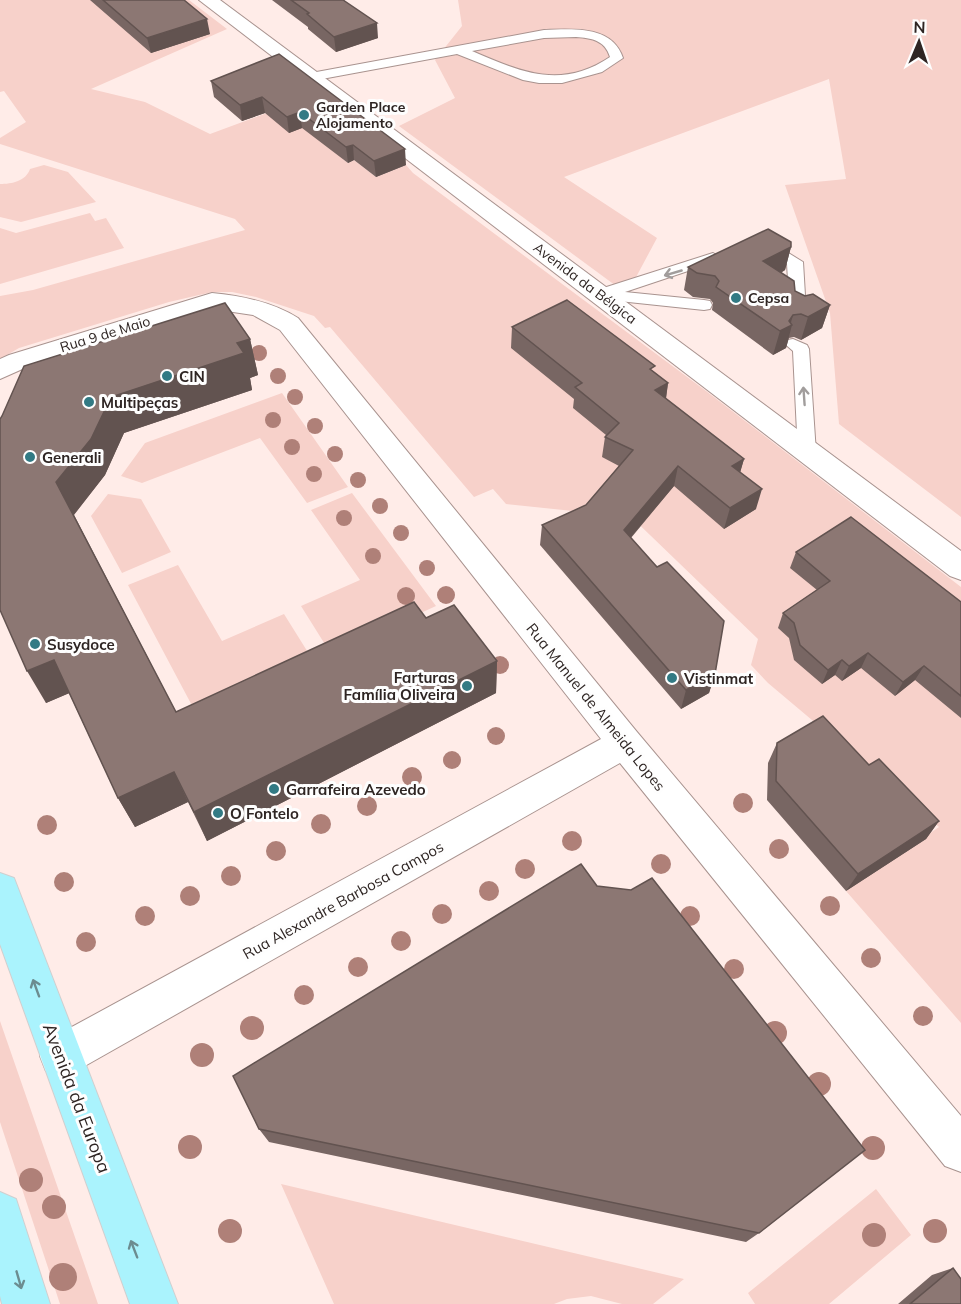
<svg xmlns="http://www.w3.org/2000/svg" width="961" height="1304" viewBox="0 0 961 1304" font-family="Mulish,sans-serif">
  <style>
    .green { fill: #f7d1ca }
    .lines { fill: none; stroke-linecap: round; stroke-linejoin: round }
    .service-casing { stroke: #a9938f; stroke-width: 2 }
    .minor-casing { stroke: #a9938f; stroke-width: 2 }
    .secondary-casing { stroke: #a9938f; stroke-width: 2 }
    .primary-casing { stroke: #d1cfcf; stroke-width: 2 }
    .service { fill: #fff; fill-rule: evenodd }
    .minor { fill: #fff; fill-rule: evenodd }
    .secondary { fill: #fff; fill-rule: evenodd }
    .primary { fill: #aaf3fd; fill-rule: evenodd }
    .tree { fill: #af8078 }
    .wall { fill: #786663 }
    .shaded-wall { fill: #625350 }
    .building { fill: #8c7773; stroke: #625350; stroke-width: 1.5 }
    .oneway { stroke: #a19d9c }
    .oneway2 { stroke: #6c8c90 }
    .poi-dot { fill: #327a84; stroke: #fefefe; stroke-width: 2 }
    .labels { text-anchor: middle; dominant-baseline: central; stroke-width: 6; stroke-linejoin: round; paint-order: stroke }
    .far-poi-label { font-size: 14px; font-weight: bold; fill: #2e2523; stroke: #fefefe; text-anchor: start }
    .far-street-label { font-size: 14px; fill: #2e2523; stroke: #fefefe }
    .poi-label { font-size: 15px; font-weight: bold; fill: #2e2523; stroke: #fefefe; text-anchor: start }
    .street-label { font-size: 15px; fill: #2e2523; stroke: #fefefe }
    .near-street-label { font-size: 18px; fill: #2e2523; stroke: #fefefe }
  </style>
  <rect width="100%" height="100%" fill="#ffece8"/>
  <path class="green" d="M 0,0 L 189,0 L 227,29 L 91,89 L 145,102 L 210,134 L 316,95 L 343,159 L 348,163 L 354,160 L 376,177 L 406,165 L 413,173 L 706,391 L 961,587 L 961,1023 L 846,891 L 939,827 L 768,683 L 751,665 L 758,639 L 624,510 L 592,513 L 506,504 L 493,489 L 474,497 L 330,327 L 325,328 L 314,316 L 256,297 L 232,292 L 212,292 L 169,302 L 19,348 L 0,359 L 0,296 L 33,290 L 245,230 L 235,219 L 0,144 L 0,138 L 26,122 L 4,91 L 0,92 Z
    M 458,0 L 961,0 L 961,517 L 839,424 L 830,313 L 785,185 L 846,179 L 829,79 L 564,177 L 657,238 L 627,294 L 399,126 L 455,98 L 435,60 L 462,26 Z
    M 44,165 L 68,172 L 96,202 L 21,222 L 0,217 L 0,184 C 12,184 26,181 30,169 Z
    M 90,213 L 95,221 L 106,218 L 124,248 L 0,284 L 0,228 L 16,233 Z
    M 282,393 L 348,487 L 307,503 L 260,438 L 142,483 L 121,476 L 145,443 Z
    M 352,493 L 436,606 L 331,654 L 301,606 L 360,580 L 311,510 Z
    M 108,494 L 141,499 L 171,552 L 122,573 L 91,516 Z
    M 178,565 L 222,641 L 284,614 L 314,662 L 197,715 L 128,585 Z
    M 0,1021 L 86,1269 L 98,1304 L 60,1304 L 0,1122 Z
    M 281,1184 L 684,1279 L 653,1304 L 622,1304 L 591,1296 L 567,1299 L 554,1304 L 334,1304 Z
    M 876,1189 L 911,1235 L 829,1304 L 755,1304 L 748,1293 Z"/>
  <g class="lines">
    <g class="service-casing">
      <path id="service" d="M 544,30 C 573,29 612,25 623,58 L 602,72 L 562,83 L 539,83 L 523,80 L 457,54 L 311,81 L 305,77 L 311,73 ZM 576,37 C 591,38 605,40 610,57 C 561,90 521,72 472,51 L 544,38 Z
        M 764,238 L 803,262 L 806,312 L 804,316 L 798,317 L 790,312 L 787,264 L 759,246 L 756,243 L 759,240 Z
        M 713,253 L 721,258 L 718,261 L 625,292 L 704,300 L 710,301 L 712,305 L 710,309 L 704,310 L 600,299 L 592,294 L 594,291 Z
        M 793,339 L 807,345 L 809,349 L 816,453 L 813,457 L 807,459 L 801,457 L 798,453 L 793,351 L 785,344 L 787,340 Z"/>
    </g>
    <g class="minor-casing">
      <path id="minor" d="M 212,293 C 243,296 272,302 298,318 L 637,732 L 961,1116 L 961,1172 L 945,1166 L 620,763 L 76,1071 L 61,1077 L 46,1071 L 40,1056 L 46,1041 L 601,739 L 280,330 L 253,315 L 213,309 L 27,367 L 0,379 L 0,359 L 9,355 Z"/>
    </g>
    <g class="secondary-casing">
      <path id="secondary" d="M 199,0 L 220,0 L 961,551 L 961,580 L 950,576 Z"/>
    </g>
    <g class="primary-casing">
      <path id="primary" d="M 0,873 L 14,878 L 19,891 L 178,1304 L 130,1304 L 0,944 Z
        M 0,1192 L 16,1199 L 50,1304 L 2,1304 L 0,1296 Z"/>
    </g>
    <use href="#service" class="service"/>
    <use href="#minor" class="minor"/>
    <use href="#secondary" class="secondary"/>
    <use href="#primary" class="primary"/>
  </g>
  <g class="tree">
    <circle cx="259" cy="353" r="8"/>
    <circle cx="278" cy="376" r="8"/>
    <circle cx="295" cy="397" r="8"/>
    <circle cx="273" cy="420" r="8"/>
    <circle cx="315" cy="426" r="8"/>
    <circle cx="292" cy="447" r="8"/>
    <circle cx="335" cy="454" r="8"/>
    <circle cx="314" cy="474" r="8"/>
    <circle cx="358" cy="480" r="8"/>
    <circle cx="380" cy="506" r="8"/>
    <circle cx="344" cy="518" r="8"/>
    <circle cx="401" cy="533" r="8"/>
    <circle cx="373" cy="556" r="8"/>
    <circle cx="427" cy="568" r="8"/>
    <circle cx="446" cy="595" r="9"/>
    <circle cx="406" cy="596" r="9"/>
    <circle cx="500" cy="665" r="9"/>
    <circle cx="496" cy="736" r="9"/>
    <circle cx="452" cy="760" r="9"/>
    <circle cx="412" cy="777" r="10"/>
    <circle cx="743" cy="803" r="10"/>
    <circle cx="367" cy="806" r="10"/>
    <circle cx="321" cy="824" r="10"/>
    <circle cx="47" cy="825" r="10"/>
    <circle cx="572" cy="841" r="10"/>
    <circle cx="779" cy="849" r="10"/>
    <circle cx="276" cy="851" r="10"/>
    <circle cx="661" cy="864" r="10"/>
    <circle cx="525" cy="869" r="10"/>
    <circle cx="231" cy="876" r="10"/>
    <circle cx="64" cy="882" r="10"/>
    <circle cx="489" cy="891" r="10"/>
    <circle cx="190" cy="896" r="10"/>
    <circle cx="830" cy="906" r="10"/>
    <circle cx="442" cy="914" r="10"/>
    <circle cx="145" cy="916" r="10"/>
    <circle cx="690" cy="916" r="10"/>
    <circle cx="401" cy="941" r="10"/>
    <circle cx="86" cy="942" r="10"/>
    <circle cx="871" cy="958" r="10"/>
    <circle cx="358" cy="967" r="10"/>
    <circle cx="734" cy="969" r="10"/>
    <circle cx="304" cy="995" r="10"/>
    <circle cx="923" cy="1016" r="10"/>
    <circle cx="252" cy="1028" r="12"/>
    <circle cx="775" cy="1033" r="12"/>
    <circle cx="202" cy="1055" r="12"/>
    <circle cx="819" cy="1084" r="12"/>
    <circle cx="190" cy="1147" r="12"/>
    <circle cx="873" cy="1148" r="12"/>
    <circle cx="31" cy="1180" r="12"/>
    <circle cx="54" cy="1207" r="12"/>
    <circle cx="230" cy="1231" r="12"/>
    <circle cx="935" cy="1231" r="12"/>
    <circle cx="874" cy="1235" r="12"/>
    <circle cx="63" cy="1277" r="14"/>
  </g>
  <path class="wall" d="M 90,0 L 184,0 L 210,34 L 151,53 Z
    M 272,0 L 344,0 L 378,38 L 336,52 L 308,29 L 308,27 Z
    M 279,54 L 406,165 L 376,177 L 354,160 L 348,163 L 302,128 L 289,133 L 265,113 L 242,121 L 214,97 L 211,81 Z
    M 791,247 L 785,270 L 781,273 L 795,291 L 805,296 L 830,305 L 822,328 L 801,340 L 794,337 L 789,338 L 786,348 L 773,355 L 712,310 L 713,303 L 710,299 L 693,297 L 684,290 L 688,267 Z
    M 512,327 L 654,372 L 668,383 L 666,399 L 744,459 L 740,472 L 756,509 L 724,529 L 674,486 L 631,538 L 715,674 L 709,693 L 681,709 L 540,545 L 542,525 L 586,505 L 619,466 L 602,457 L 605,437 L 606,435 L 573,408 L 574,399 L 511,348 Z
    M 250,339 L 258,375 L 250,378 L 252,390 L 124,433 L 105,475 L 74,515 L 176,712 L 426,618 L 497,661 L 496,693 L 207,841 L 188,802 L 135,827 L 118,798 L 69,693 L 46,703 L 0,419 Z
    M 796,552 L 961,602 L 961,718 L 915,680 L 895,696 L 861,668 L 842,681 L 835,675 L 822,684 L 794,660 L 789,638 L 778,628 L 783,613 L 817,590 L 790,568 Z
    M 777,743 L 869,765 L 939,821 L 926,839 L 846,891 L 767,800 L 768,763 Z
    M 597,886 L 759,1233 L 746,1242 L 269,1142 L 259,1129 Z
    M 953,1268 L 961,1304 L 898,1304 L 932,1275 Z"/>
  <path class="shaded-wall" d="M 207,19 L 210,34 L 151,53 L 147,38 Z
    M 377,23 L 378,38 L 336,52 L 334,37 Z
    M 262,97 L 265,113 L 242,121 L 240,105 Z
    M 300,112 L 302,128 L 289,133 L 287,117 Z
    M 353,145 L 354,160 L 348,163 L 346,147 Z
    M 405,149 L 406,165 L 376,177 L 374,161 Z
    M 791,247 L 785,270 L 758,284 L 763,261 Z
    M 830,305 L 822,328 L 801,340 L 808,317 Z
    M 793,315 L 790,326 L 792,325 L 786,348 L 773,355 L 780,331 L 789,321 Z
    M 250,339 L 258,375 L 250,378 L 252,390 L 124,433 L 105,475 L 72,517 L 56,482 L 111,397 L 237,343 Z
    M 668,383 L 665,404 L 655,390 Z
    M 744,459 L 738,480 L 732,466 Z
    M 678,466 L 674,486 L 620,550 L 624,530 Z
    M 762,489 L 756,509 L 724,529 L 730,508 Z
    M 868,653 L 861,668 L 842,681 L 849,666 Z
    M 54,660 L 72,692 L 46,703 L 27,671 Z
    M 842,660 L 835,675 L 822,684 L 828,670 Z
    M 497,661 L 496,693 L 207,841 L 194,812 Z
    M 924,666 L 915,680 L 895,696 L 903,682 Z
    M 715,674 L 709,693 L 681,709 L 686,690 Z
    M 174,772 L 188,802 L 135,827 L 118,798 Z
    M 939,821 L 926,839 L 846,891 L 858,874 Z"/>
  <path class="building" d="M 103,0 L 184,0 L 207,19 L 147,38 Z
    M 291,0 L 343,0 L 377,23 L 334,37 L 307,14 L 309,13 Z
    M 279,54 L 405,149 L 374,161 L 353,145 L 346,147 L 300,112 L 287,117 L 262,97 L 240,105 L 211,81 Z
    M 768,229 L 791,242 L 791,247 L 763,261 L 794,281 L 795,291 L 805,296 L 813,294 L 830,305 L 808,317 L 801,314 L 793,315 L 789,321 L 792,325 L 780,331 L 716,287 L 719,281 L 715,276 L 697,273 L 688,267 Z
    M 567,300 L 655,366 L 650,369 L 668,383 L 655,390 L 744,459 L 732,466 L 762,489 L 730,508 L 678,466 L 624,530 L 657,567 L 667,562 L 724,621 L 715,674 L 686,690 L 542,525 L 586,505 L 633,450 L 605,437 L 619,423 L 575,387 L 582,383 L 512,327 Z
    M 225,303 L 250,339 L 237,343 L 244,353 L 111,397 L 91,439 L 56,482 L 176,712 L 414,602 L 426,618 L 454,605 L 497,661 L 194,812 L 174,772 L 118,798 L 54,660 L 27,671 L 0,610 L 0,419 L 2,416 L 24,366 Z
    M 851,517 L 961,602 L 961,696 L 924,666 L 903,682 L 868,653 L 849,666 L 842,660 L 828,670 L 800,645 L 794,623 L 783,613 L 830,581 L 796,552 Z
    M 823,716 L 869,765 L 879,759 L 939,821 L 858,874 L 776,781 L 777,743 Z
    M 581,864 L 597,886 L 631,890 L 652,878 L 865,1150 L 759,1233 L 259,1129 L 233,1076 Z
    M 953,1268 L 961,1279 L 961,1304 L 910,1304 Z"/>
  <defs><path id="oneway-shaft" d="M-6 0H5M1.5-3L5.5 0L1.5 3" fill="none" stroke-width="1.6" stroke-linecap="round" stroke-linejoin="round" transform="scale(1.5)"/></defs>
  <g class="oneway">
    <use href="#oneway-shaft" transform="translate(673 273) rotate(164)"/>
    <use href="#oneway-shaft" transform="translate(804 396) rotate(-94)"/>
  </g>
  <g class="oneway2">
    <use href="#oneway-shaft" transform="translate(36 988) rotate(-110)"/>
    <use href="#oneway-shaft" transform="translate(134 1249) rotate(-111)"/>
    <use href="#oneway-shaft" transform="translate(19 1280) rotate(74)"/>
  </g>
  <g class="poi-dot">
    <circle cx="304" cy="115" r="6"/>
    <circle cx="736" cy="298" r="6"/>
    <circle cx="167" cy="376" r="6"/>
    <circle cx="89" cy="402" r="6"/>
    <circle cx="30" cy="457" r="6"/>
    <circle cx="35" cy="644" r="6"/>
    <circle cx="672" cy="678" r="6"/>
    <circle cx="467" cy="686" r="6"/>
    <circle cx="274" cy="789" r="6"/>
    <circle cx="218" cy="813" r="6"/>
  </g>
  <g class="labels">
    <g class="far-poi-label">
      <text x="316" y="107">Garden Place<tspan x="316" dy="16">Alojamento</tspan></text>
      <text x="748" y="298">Cepsa</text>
    </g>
    <g class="far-street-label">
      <text transform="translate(585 283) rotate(37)">Avenida da Bélgica</text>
      <text transform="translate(105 334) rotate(-17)">Rua 9 de Maio</text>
    </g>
    <g class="poi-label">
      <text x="179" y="376">CIN</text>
      <text x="101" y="402">Multipeças</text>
      <text x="42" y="457">Generali</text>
      <text x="47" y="644">Susydoce</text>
      <text x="455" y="677" text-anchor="end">Farturas<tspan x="455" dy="17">Família Oliveira</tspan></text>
      <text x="684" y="678">Vistinmat</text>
      <text x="286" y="789">Garrafeira Azevedo</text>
      <text x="230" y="813">O Fontelo</text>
    </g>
    <g class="street-label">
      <text transform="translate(596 707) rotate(51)">Rua Manuel de Almeida Lopes</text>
      <text transform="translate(343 900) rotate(-29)">Rua Alexandre Barbosa Campos</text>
    </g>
    <g class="near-street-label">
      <text transform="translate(77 1098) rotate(69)">Avenida da Europa</text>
    </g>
  </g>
  <g transform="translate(919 42) rotate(2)" stroke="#fefefe" stroke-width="4.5" paint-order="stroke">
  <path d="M0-4.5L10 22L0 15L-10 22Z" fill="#2e2523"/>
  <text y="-9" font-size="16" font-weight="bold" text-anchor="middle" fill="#2e2523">N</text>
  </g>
</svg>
